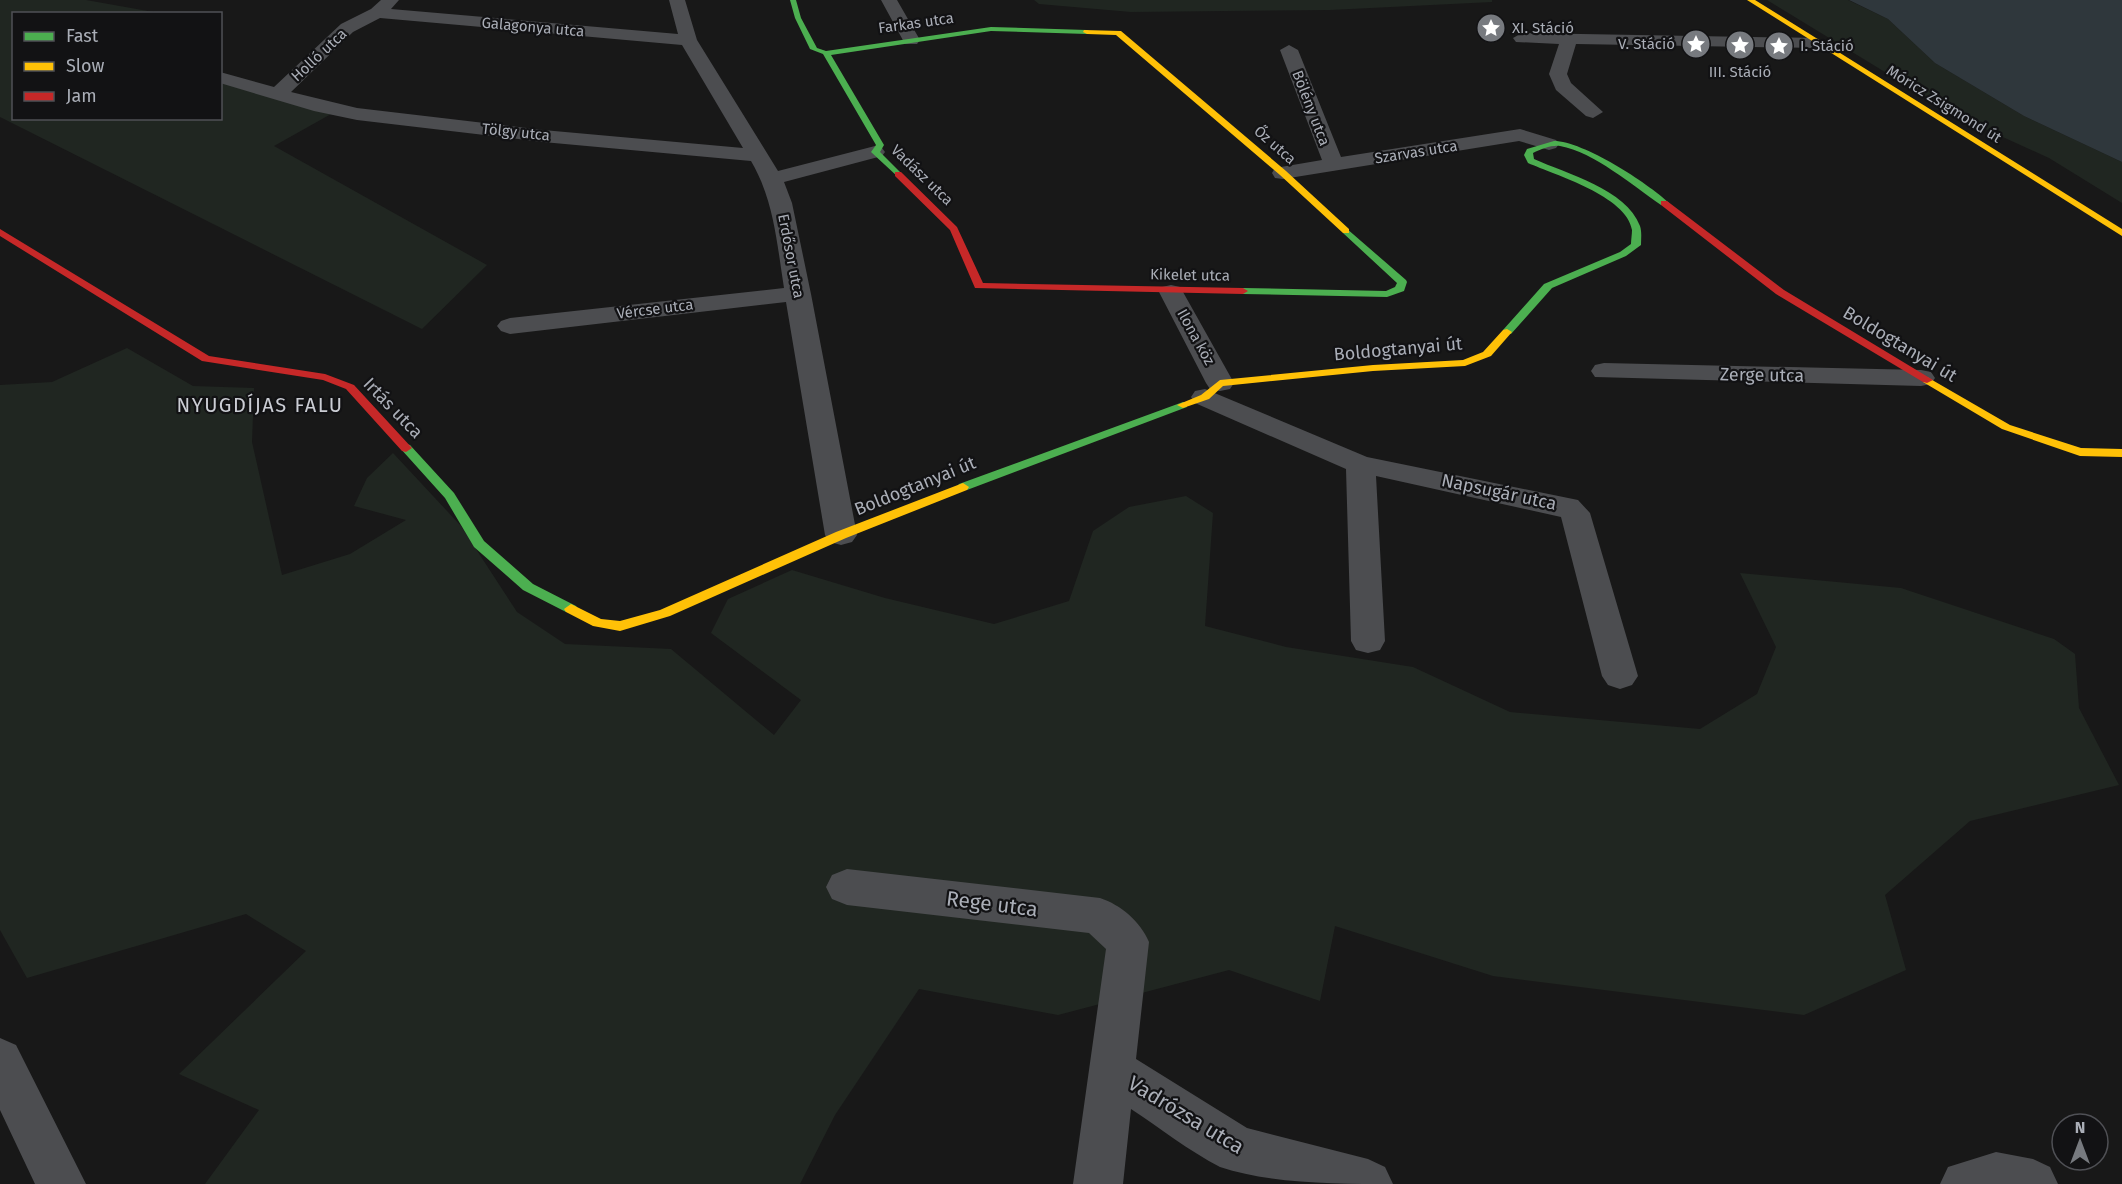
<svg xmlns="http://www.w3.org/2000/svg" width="2122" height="1184" viewBox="0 0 2122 1184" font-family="'Fira Sans',sans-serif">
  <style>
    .green { fill: #202621 }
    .water { fill: #2f373c }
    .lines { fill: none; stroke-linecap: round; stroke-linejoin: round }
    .street { fill: #4c4d50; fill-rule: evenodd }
    .fast { fill: #4caf50; fill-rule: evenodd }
    .slow { fill: #ffc107; fill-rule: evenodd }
    .jam { fill: #c62828; fill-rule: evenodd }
    .labels { text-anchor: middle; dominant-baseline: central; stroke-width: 4.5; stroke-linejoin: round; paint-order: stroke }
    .far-street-label { font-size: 15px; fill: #aaaeb7; stroke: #121214 }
    .far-poi-label { font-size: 15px; fill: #aaaeb7; stroke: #121214; text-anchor: start }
    .street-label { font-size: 18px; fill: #aaaeb7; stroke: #121214 }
    .neighbourhood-label { font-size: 20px; letter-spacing: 1.5px; fill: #cbcdd4; stroke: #121214 }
    .near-street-label { font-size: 21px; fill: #aaaeb7; stroke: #121214 }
  </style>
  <rect width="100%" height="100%" fill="#181818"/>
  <path class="green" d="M 0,0 L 86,0 L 159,13 L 14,14 L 14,118 L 220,118 L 221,80 L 331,114 L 274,146 L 487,265 L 422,329 L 0,117 Z
    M 1034,0 L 1492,0 L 1492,2 L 1330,10 L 1131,12 L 1039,4 Z
    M 1767,0 L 1848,0 L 1888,19 L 1935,63 L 2024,116 L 2122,162 L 2122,203 L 2049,158 L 1957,116 Z
    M 127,348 L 193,386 L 254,388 L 252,442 L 282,575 L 350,554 L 406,520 L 354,506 L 367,478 L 393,453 L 461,526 L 517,612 L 565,644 L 671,649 L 774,735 L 801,700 L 711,633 L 728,599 L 792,570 L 885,598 L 994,624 L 1069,601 L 1093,531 L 1129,507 L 1186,496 L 1213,513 L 1205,626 L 1286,647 L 1413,667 L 1510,712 L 1700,729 L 1757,694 L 1776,647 L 1740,573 L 1901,588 L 2054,639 L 2075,654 L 2079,708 L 2119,785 L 1970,821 L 1885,895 L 1906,970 L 1804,1015 L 1493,976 L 1335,926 L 1320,1001 L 1229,970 L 1058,1015 L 919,989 L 835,1115 L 800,1184 L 205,1184 L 259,1110 L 179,1074 L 306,951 L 246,914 L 27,978 L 0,930 L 0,385 L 52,382 Z"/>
  <path class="water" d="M 1849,0 L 2122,0 L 2122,162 L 2024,116 L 1935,63 L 1888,19 Z"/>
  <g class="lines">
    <path class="street" d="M 381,0 L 399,0 L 391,9 L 678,34 L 669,0 L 685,0 L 697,40 L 778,171 L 875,146 L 882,148 L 885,152 L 882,156 L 784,182 L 792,203 L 811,294 L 857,535 L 852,542 L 841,545 L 830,542 L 825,535 L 786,302 L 510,334 L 501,331 L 497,326 L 501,321 L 510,318 L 784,288 C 777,244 774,200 751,161 L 543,142 L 357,120 L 314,111 L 220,83 L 220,72 L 274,87 L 341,24 L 371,9 ZM 380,18 L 682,45 L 743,148 L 543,130 L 357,108 L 291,92 L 353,32 Z
      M 881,0 L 897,0 L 920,40 L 917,44 L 905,44 Z
      M 1522,33 L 1816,38 L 1825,43 L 1816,48 L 1576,44 L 1567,74 L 1571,83 L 1603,112 L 1593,118 L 1586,116 L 1556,90 L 1549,74 L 1559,44 L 1516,42 L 1513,38 Z
      M 1289,45 L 1298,50 L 1341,157 L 1520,129 L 1556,140 L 1559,144 L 1556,148 L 1549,150 L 1519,141 L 1283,179 L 1275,178 L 1272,173 L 1275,168 L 1322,160 L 1280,50 Z
      M 1171,285 L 1180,287 L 1183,292 L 1234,383 L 1230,389 L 1220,391 L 1210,389 L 1206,383 L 1159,292 L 1162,287 Z
      M 1604,363 L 1921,370 L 1931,372 L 1935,378 L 1931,384 L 1921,386 L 1595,377 L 1591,371 L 1595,365 Z
      M 1205,389 L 1367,457 L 1578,500 L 1590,513 L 1638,676 L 1632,685 L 1620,689 L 1608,685 L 1602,676 L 1561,517 L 1376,476 L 1385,641 L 1380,650 L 1368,653 L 1356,650 L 1351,641 L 1346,469 L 1195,403 L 1191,397 L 1195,391 Z
      M 847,869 L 1100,898 C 1121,905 1140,921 1149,942 L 1136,1059 L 1247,1128 L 1368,1159 L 1385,1167 L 1393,1184 C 1337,1184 1271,1184 1220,1167 C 1189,1151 1160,1128 1131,1109 L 1123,1184 L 1073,1184 L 1106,949 L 1089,933 L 847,905 L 832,899 L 826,887 L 832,875 Z
      M 0,1038 L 16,1045 L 86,1184 L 35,1184 L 0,1110 Z
      M 1996,1152 L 2033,1159 L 2050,1167 L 2058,1184 L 1940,1184 L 1948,1167 Z"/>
    <path class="fast" d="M 790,0 L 796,0 L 801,18 L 817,48 L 826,51 L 991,27 L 1087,30 L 1091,32 L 1087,34 L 991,31 L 831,55 L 884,145 L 880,152 L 902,174 L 898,177 L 871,152 L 876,145 L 823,54 L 810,49 L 795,18 Z
      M 1554,141 C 1583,141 1648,183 1669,203 L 1661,205 C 1633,186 1594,152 1560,146 C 1551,145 1542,149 1533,153 L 1534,159 C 1567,174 1626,189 1640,226 C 1642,232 1641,239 1641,245 L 1626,256 L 1552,288 L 1511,334 L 1503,334 L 1503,330 L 1544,284 L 1620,252 L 1631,244 C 1631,240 1632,234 1632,230 C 1627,196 1555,175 1528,163 L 1524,155 L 1527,149 Z
      M 1346,228 L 1406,280 L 1407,282 L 1404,291 L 1387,297 L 1243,294 L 1238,291 L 1243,288 L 1386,291 L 1395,287 L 1397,283 L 1343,233 L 1343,229 Z
      M 1183,402 L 1187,403 L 1187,407 L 967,490 L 959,490 L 957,487 L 959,484 Z
      M 406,444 L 410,445 L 454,493 L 484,541 L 533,584 L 576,606 L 578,609 L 576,612 L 566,612 L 523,590 L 474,547 L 445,498 L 400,448 Z"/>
    <path class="slow" d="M 1747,0 L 1755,0 L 2122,229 L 2122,236 Z
      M 1084,30 L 1121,31 L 1286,171 L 1349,229 L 1349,233 L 1343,233 L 1280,175 L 1116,35 L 1087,34 L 1083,32 Z
      M 1507,329 L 1512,332 L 1491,356 L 1465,366 L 1373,371 L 1223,386 L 1209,399 L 1183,408 L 1177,405 L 1201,395 L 1220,380 L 1373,365 L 1463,360 L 1483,352 L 1503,330 Z
      M 1927,377 L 2010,425 L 2081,448 L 2122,449 L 2122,457 L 2080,456 L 2002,429 L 1923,382 L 1923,378 Z
      M 963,483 L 969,487 L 967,490 L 846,538 L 670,616 L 620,631 L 593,626 L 566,612 L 564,609 L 571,604 L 601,619 L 620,621 L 660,610 L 836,532 Z"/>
    <path class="jam" d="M 895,172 L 901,172 L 957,227 L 983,283 L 1243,288 L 1248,291 L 1243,294 L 975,288 L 950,230 L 895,176 Z
      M 1661,201 L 1667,201 L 1784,290 L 1933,380 L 1927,383 L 1923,382 L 1776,294 L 1661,205 Z
      M 0,229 L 209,356 L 325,374 L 354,385 L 412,448 L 406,452 L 402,451 L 346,389 L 323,380 L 202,361 L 0,236 Z"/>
  </g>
  <defs>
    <g id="sight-disc" transform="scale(1.5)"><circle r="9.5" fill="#777a7f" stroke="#121214"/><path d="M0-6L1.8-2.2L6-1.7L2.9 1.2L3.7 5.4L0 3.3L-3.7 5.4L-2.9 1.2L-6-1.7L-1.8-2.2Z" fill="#fff"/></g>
  </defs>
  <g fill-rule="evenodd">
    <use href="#sight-disc" x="1491" y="28"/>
    <use href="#sight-disc" x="1696" y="44"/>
    <use href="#sight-disc" x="1740" y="45"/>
    <use href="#sight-disc" x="1779" y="46"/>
  </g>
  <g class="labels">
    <g class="far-street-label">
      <text transform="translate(916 23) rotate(-8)">Farkas utca</text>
      <text transform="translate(533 27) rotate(5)">Galagonya utca</text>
      <text transform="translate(319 55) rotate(-43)">Holló utca</text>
      <text transform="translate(1944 104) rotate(32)">Móricz Zsigmond út</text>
      <text transform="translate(1311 108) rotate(69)">Bölény utca</text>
      <text transform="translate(516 132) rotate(6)">Tölgy utca</text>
      <text transform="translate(1275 145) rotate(41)">Őz utca</text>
      <text transform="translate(1416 152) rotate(-9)">Szarvas utca</text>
      <text transform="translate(922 175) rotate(44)">Vadász utca</text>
      <text transform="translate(791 256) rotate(79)">Erdősor utca</text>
      <text transform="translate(1190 275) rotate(1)">Kikelet utca</text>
      <text transform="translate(655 309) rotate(-7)">Vércse utca</text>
      <text transform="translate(1196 337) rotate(61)">Ilona köz</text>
    </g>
    <g class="far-poi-label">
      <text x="1512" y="28">XI. Stáció</text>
      <text x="1675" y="44" text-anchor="end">V. Stáció</text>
      <text x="1800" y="46">I. Stáció</text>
      <text x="1740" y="72" text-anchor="middle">III. Stáció</text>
    </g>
    <g class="street-label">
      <text transform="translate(1900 344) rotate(31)">Boldogtanyai út</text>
      <text transform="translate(1398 349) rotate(-5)">Boldogtanyai út</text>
      <text transform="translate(1762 375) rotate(1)">Zerge utca</text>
      <text transform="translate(393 408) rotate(46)">Irtás utca</text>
      <text transform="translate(915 486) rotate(-22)">Boldogtanyai út</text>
      <text transform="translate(1499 492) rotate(12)">Napsugár utca</text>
    </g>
    <g class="neighbourhood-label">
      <text x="260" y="405">NYUGDÍJAS FALU</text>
    </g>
    <g class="near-street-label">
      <text transform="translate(992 904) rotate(7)">Rege utca</text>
      <text transform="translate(1186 1115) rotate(31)">Vadrózsa utca</text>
    </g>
  </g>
  <rect x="12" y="12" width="210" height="108" fill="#121214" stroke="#4f5055" stroke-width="1.5"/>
  <rect x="24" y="32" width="30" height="9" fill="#4caf50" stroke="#4f5055" stroke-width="1.5"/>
  <text x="66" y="42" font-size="18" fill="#aaaeb7">Fast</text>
  <rect x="24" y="62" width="30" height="9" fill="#ffc107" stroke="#4f5055" stroke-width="1.5"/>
  <text x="66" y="72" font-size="18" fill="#aaaeb7">Slow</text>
  <rect x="24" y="92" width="30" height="9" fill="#c62828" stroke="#4f5055" stroke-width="1.5"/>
  <text x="66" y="102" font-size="18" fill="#aaaeb7">Jam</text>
  <g transform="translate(2080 1142)"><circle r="28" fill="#121214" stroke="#4f5055" stroke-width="1.5"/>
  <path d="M0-4.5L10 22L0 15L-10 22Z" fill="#777a7f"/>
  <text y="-9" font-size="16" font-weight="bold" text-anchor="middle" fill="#aaaeb7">N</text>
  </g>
</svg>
